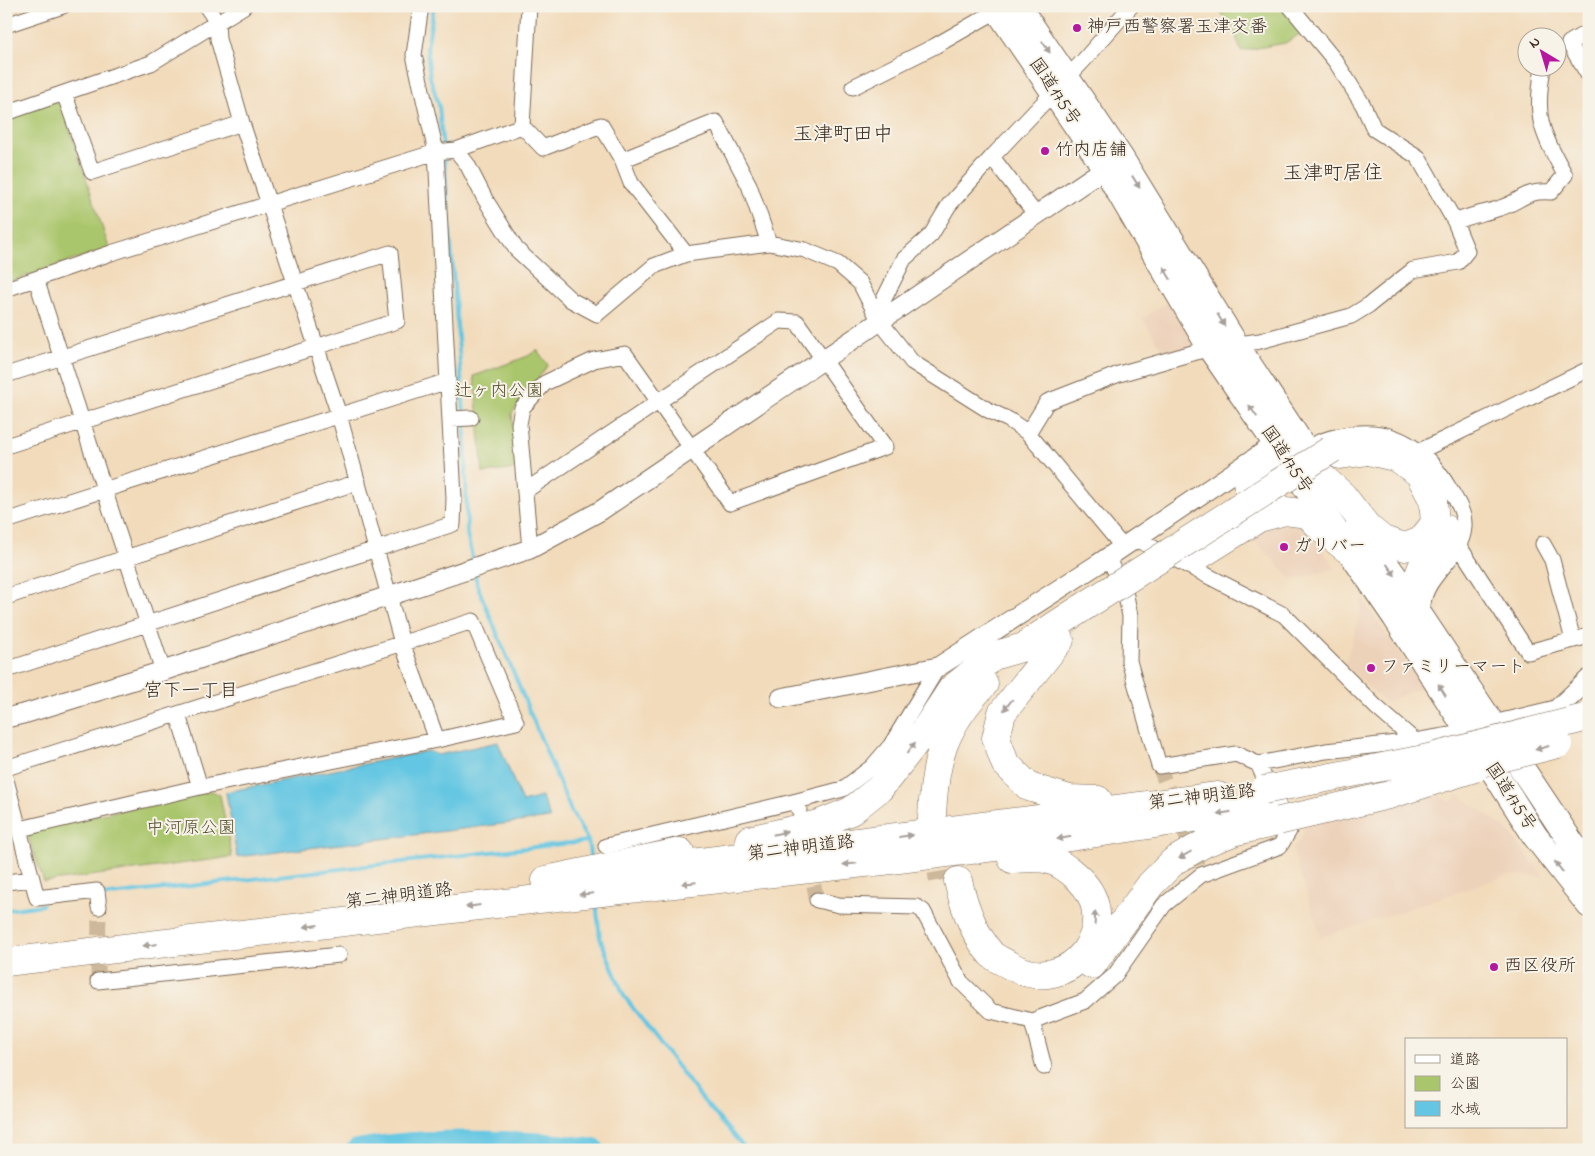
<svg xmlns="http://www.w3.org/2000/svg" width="1595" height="1156" viewBox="0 0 1595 1156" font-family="'Indie Flower','Klee One',sans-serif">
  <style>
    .built { fill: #edd2ba }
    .green { fill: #aac66c; stroke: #727845 }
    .water { fill: #64c6e2; stroke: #507880 }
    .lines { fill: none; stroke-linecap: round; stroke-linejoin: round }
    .stream { stroke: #64c6e2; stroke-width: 4 }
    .river { stroke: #64c6e2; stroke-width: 22 }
    .minor-tunnel { stroke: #cdb89c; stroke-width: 15; stroke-dasharray: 15 8; stroke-linecap: butt }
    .motorway-tunnel { stroke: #cdb89c; stroke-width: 28; stroke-dasharray: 28 14; stroke-linecap: butt }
    .minor-casing { stroke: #7b6855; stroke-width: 17 }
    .tertiary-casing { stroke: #7b6855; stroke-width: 21 }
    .trunk-casing { stroke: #7b6855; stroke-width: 27 }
    .motorway-casing { stroke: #7b6855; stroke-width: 29 }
    .minor { stroke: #fff; stroke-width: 15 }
    .tertiary { stroke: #fff; stroke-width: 19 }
    .trunk { stroke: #fff; stroke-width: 25 }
    .motorway { stroke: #fff; stroke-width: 28 }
    .motorway-bridge-casing { stroke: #7b6855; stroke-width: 29; stroke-linecap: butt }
    .motorway-bridge { stroke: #fff; stroke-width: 28 }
    .oneway { fill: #a79f9a }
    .poi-dot { fill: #b5179e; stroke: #f7f3e8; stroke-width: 2 }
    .labels { text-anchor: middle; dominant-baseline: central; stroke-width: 4; stroke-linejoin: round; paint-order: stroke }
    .poi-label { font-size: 18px; fill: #3b2a1e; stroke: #f7f3e8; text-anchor: start }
    .street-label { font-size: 18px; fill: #3b2a1e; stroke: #f7f3e8 }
    .park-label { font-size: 18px; fill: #575132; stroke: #f7f3e8 }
    .neighbourhood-label { font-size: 19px; fill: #3b2a1e; stroke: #f7f3e8 }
    .quarter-label { font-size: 20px; fill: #3b2a1e; stroke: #f7f3e8 }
  </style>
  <rect width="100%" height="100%" fill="#f7f3e8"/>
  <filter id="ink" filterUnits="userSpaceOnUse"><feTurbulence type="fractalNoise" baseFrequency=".02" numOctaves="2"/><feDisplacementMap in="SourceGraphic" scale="10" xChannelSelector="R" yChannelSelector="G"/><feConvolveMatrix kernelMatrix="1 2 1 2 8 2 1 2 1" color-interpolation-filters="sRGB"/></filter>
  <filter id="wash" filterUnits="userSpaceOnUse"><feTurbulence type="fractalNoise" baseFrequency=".0096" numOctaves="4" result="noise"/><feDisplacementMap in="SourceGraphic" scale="20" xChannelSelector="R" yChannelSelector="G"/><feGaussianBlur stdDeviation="1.12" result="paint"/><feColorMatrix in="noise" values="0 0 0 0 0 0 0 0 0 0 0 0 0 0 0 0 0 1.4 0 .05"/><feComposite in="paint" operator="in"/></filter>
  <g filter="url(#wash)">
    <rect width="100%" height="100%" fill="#f2dbbb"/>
    <path class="built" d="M 1169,302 L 1196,348 L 1166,355 L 1142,318 Z
      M 1295,523 L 1307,530 L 1336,569 L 1292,579 L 1251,538 L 1269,527 Z
      M 1362,599 L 1423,687 L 1385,702 L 1344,665 L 1356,629 Z
      M 1434,791 L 1449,802 L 1459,795 L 1507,829 L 1544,877 L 1508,875 L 1321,938 L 1292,849 L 1303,836 L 1303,824 Z"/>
    <path class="green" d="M 1215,6 L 1282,6 L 1303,32 L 1285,43 L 1241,51 L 1232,25 Z
      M 54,102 L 62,105 L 109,248 L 6,283 L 6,118 Z
      M 537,350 L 548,365 L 512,413 L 517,469 L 483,473 L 474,376 L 528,356 Z
      M 212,791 L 220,795 L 232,857 L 44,882 L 28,836 L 32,829 Z"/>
    <path class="water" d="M 498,742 L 522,802 L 542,797 L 550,818 L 237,857 L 226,792 L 428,751 L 438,755 Z"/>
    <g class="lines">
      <path class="stream" d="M 434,6 L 427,48 L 430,77 L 439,106 L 443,148
        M 444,155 L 464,415
        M 465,422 L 467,534 L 473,562
        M 475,574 L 477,585 L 571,811 L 588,841 L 591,861
        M 101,896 L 588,841
        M 596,902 L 600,938 L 624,996 L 702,1099 L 746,1150
        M 6,910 L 42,905"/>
      <path class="river" d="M 357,1150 C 406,1141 453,1141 502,1142 C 533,1143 564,1144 594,1150"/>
    </g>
  </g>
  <g filter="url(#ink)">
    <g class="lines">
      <path class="minor-tunnel" d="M 1159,766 L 1201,875
        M 809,863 L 817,900
        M 98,981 L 99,907"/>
      <path class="motorway-tunnel" d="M 934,830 L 943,880"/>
      <g class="minor-casing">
        <path id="minor" d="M 6,25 L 63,6
          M 1589,31 L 1569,43 L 1589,76
          M 853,87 L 935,46 L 998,10
          M 64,93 L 92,172 L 242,123
          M 6,113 L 151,63 L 244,6
          M 522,126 L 543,148 L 601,125 L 622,160 L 631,183 L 686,254
          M 456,150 L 467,164 L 485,199 L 516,249 L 571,300 L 597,314 L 654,266 L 686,254 L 769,243 L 805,250 L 838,264 L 860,283 L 879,320 L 912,362 L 988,410 L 1009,420 L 1028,433 L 1122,546
          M 992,157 L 1036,215
          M 622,160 L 716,122 L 749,185 L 769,243
          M 1455,222 C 1473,214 1483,214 1500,208 C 1522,201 1524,190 1551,192 L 1565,175 C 1541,130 1534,119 1543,68
          M 36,279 L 163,671
          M 6,289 L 111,253 L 436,152 L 456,150 L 522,126 L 529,6
          M 879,320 L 884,299 L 904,259 L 931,235 L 949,205 L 992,157 L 1084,60 L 1131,6
          M 6,375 L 390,253 L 397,321 L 6,446
          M 450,419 L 471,418
          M 1028,433 L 1047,402 L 1119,374 L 1210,348 L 1260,341 L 1351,316 L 1369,305 L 1413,270 L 1458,262 L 1467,251 L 1455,222 L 1418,157 L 1374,129 L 1363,105 L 1336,62 L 1290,6
          M 1319,442 C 1376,421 1418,435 1449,488 C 1456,500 1465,512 1464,527 C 1462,558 1427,573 1423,603
          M 1420,451 L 1589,369
          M 525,491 L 779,321 L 797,322 L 885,447 L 730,503 L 625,354 L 594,360 L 545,383 L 522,408 L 519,424 L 530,549
          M 6,521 L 448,381
          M 1134,538 L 1284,615 L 1376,707 L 1415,741
          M 1543,544 L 1552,560 L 1573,640
          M 1459,546 L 1528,652 L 1589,636
          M 1108,557 L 1125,591 L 1130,616 L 1129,661 L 1159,766 L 1236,754 L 1258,764
          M 6,597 L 358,482
          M 6,670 L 453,524 L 454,498 L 436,152 L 414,55 L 421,6
          M 178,715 L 200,787 L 437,740 L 402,643 L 339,415 L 242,123 L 218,39 L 217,22 L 206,6
          M 6,768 L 473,621 L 516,722 L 437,740
          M 6,780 L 37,898 L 97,891 L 99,907
          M 1272,794 L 1258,764 L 1326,751 L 1415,741 L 1468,732
          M 799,810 L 797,801 L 843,789 L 872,767 L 891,745 L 938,667
          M 20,829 L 200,787
          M 606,846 L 797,801
          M 6,882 L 32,879
          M 817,900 L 839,905 L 917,907 L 923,911 L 961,982 L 991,1011 L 1032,1021 L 1044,1067
          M 98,981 L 339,955
          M 1032,1021 L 1085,1001 L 1115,975 L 1164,905 L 1201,875 L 1280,846 L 1289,831 L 1282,815"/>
      </g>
      <g class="tertiary-casing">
        <path id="tertiary" d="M 781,698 L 938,667 L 1098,564 L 1286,437
          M 6,718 L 27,713 L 163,671 L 530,549 L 600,511 L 1116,161
          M 1481,728 L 1556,710 L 1589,679"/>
      </g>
      <g class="trunk-casing">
        <path id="trunk" d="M 995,6 L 1105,168 L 1210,348 L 1395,617 L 1535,836 L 1589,905
          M 1018,6 L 1121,158 L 1236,345 L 1316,466
          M 1358,525 L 1410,598 L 1421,617 L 1589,869"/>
      </g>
      <g class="motorway-casing">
        <path id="motorway" d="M 1324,479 L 1342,495 L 1368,528 L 1383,540 L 1405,547 L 1421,541 L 1435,523 L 1433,500 L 1419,473 L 1395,457 L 1369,451 L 1340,455
          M 1248,487 L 1305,449
          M 1200,555 L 1259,518 L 1285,511 L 1308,514 L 1323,530 L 1347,549
          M 1410,598 L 1422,567 L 1444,538 L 1445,529
          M 1060,640 L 1002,713 L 996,738 L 1005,763 L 1029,787 L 1069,799 L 1098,800
          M 1030,642 L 1082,608
          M 932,818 C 934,761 943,727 984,684
          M 749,840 L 819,824 L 851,811 L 880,788 L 925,730 L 952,689 L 993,656 L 1024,647
          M 661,867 L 1218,796
          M 546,880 L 680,852
          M 958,881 C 964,906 974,934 991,954 C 996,959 1005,962 1011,966 C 1071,1000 1125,923 1079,879 C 1055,856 1043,857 1012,859
          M 6,962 L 521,901 L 883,861 L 1051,840 L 1272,806
          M 1092,965 L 1151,884 L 1174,861 L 1205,843 L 1236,831 L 1273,823"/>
      </g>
      <use href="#minor" class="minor"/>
      <use href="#tertiary" class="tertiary"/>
      <use href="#trunk" class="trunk"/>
      <use href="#motorway" class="motorway"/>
      <g class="motorway-bridge-casing">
        <path id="motorway-bridge" d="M 1082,608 L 1332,449
          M 1457,769 L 1558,744
          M 1264,790 L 1424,759 L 1588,717
          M 1279,821 L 1389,795 L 1475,768"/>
      </g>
      <use href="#motorway-bridge" class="motorway-bridge"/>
    </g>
    <defs><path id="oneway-solid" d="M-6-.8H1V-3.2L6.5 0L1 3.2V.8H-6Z" transform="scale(1.25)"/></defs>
    <g class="oneway">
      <use href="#oneway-solid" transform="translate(1046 47) rotate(56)"/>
      <use href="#oneway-solid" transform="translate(1136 182) rotate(58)"/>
      <use href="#oneway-solid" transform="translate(1167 273) rotate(-120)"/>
      <use href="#oneway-solid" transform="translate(1221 320) rotate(59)"/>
      <use href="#oneway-solid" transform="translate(1253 411) rotate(-124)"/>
      <use href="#oneway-solid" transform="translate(1391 570) rotate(54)"/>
      <use href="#oneway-solid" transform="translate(1442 690) rotate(-122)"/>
      <use href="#oneway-solid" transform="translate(1008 705) rotate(128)"/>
      <use href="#oneway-solid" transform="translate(911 748) rotate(-53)"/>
      <use href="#oneway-solid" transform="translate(1542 748) rotate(165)"/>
      <use href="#oneway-solid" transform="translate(1224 813) rotate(171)"/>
      <use href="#oneway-solid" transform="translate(780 833) rotate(-13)"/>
      <use href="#oneway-solid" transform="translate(906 836) rotate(-7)"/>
      <use href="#oneway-solid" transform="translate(1064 838) rotate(171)"/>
      <use href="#oneway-solid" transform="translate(1185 855) rotate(150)"/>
      <use href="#oneway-solid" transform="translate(850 864) rotate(174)"/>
      <use href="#oneway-solid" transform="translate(1559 867) rotate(-128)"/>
      <use href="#oneway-solid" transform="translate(689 883) rotate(174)"/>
      <use href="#oneway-solid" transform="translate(586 894) rotate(174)"/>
      <use href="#oneway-solid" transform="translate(473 906) rotate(173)"/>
      <use href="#oneway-solid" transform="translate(1095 918) rotate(-87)"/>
      <use href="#oneway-solid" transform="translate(311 926) rotate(173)"/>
      <use href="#oneway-solid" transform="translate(150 945) rotate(173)"/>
    </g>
  </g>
  <g class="poi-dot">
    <circle cx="1077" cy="28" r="5"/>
    <circle cx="1045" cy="151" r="5"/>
    <circle cx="1284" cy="547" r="5"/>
    <circle cx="1371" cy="668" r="5"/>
    <circle cx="1494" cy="967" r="5"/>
  </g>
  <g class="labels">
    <g class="poi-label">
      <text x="1087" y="28">神戸西警察署玉津交番</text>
      <text x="1055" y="151">竹内店舗</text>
      <text x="1294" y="547">ガリバー</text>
      <text x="1381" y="668">ファミリーマート</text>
      <text x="1504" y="967">西区役所</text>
    </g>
    <g class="street-label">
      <text transform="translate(1054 92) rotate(56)">国道175号</text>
      <text transform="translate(1286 460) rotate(56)">国道175号</text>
      <text transform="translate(1510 797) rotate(57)">国道175号</text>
      <text transform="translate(1202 798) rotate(-7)">第二神明道路</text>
      <text transform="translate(801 849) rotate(-7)">第二神明道路</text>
      <text transform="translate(399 897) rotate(-7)">第二神明道路</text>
    </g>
    <g class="park-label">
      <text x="499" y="392">辻ヶ内公園</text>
      <text x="191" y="829">中河原公園</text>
    </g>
    <g class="neighbourhood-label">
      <text x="191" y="691">宮下一丁目</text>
    </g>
    <g class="quarter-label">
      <text x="843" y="135">玉津町田中</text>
      <text x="1333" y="174">玉津町居住</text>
    </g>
  </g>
  <rect width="1595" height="1156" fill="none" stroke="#f7f3e8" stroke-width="25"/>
  <rect x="1405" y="1038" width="162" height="90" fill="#f7f3e8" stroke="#aca397"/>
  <rect x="1415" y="1055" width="25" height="8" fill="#ffffff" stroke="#aca397"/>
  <text x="1450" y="1064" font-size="15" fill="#3b2a1e">道路</text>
  <rect x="1415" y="1076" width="25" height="15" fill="#aac66c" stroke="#aca397"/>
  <text x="1450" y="1088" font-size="15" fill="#3b2a1e">公園</text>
  <rect x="1415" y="1101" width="25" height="15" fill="#64c6e2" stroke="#aca397"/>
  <text x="1450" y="1114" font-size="15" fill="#3b2a1e">水域</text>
  <g transform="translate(1542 52) rotate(322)"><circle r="24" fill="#f7f3e8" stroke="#aca397"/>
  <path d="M0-4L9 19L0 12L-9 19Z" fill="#b5179e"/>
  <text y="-8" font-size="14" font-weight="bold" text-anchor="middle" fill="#3b2a1e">N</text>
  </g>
</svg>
